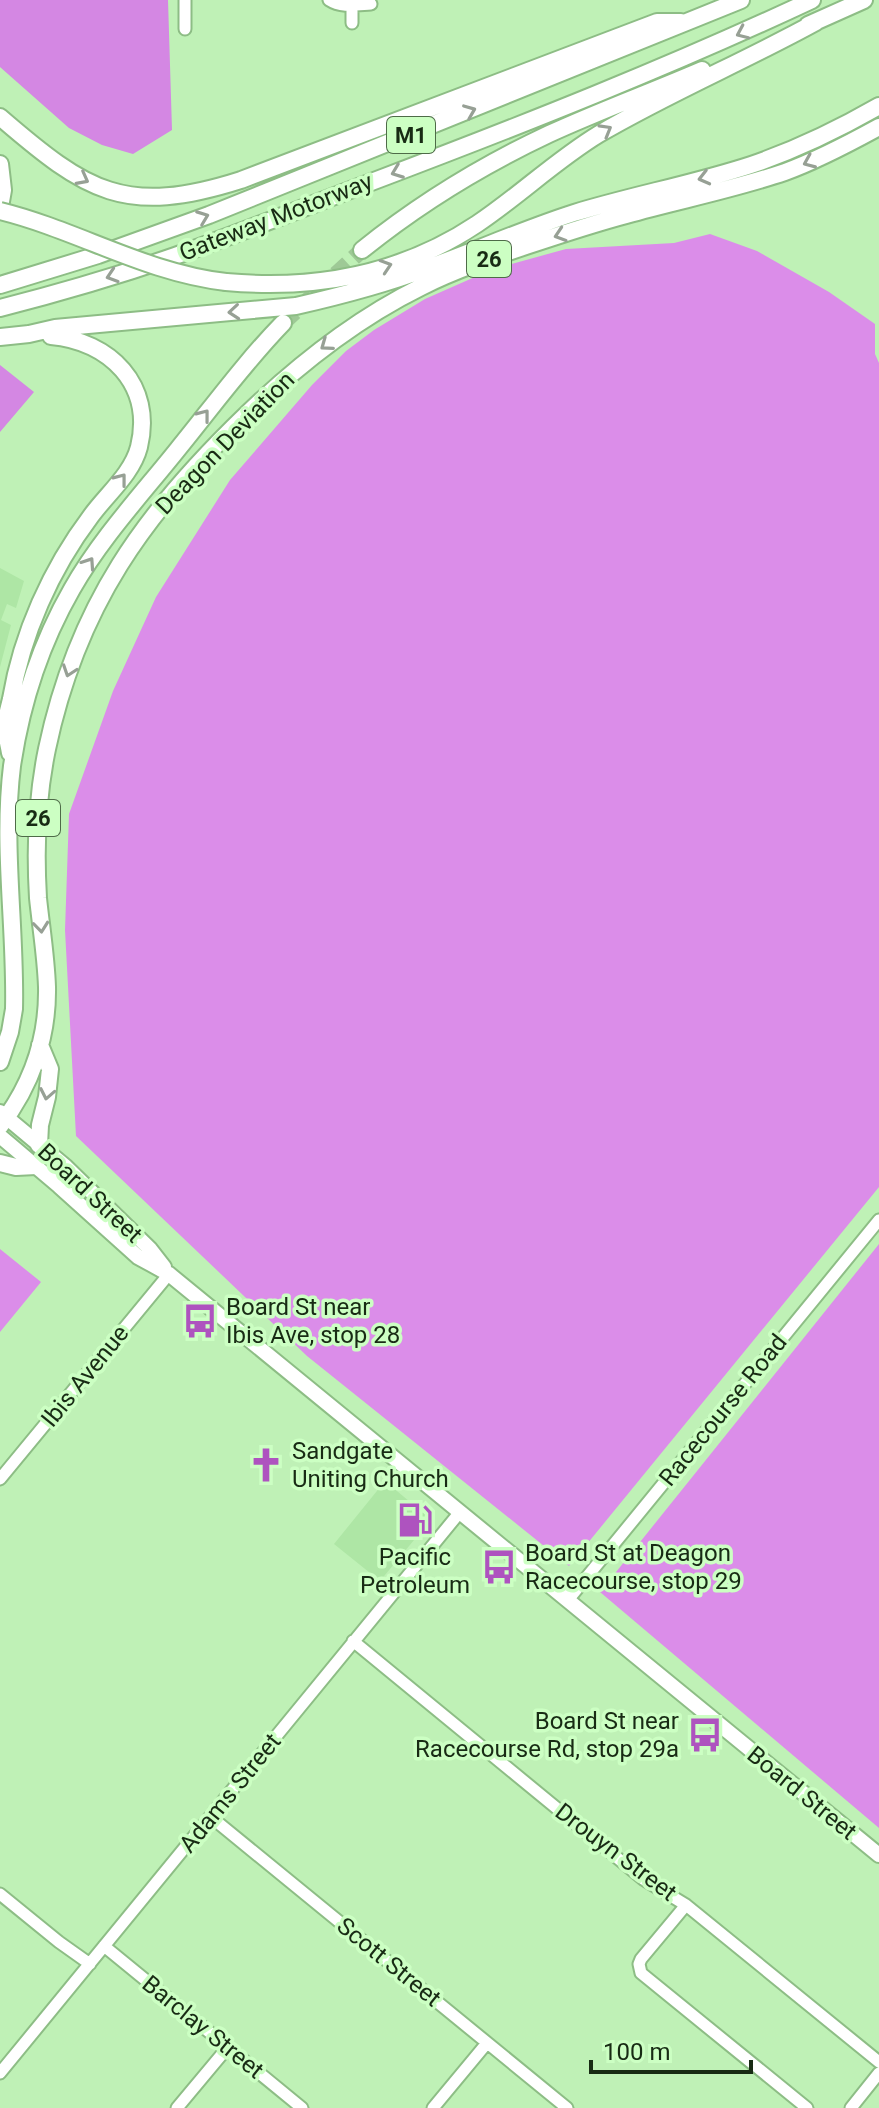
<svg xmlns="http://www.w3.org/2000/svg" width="879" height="2108" viewBox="0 0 879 2108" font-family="Roboto,sans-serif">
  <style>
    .built { fill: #aee6a5 }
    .green { fill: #db8de9 }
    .forest { fill: #d487e3 }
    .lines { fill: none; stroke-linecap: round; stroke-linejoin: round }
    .highway-tunnel { stroke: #9ec996; stroke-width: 16; stroke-dasharray: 16 8; stroke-linecap: butt }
    .minor-casing { stroke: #8dbd85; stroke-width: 15 }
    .major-casing { stroke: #8dbd85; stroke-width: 18 }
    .highway-casing { stroke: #8dbd85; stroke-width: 20 }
    .minor { stroke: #fff; stroke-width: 11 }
    .major { stroke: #fff; stroke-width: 14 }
    .highway { stroke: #fff; stroke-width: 16 }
    .highway-bridge-casing { stroke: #8dbd85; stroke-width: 20; stroke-linecap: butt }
    .highway-bridge { stroke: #fff; stroke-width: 16 }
    .oneway { stroke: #97a095 }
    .labels { text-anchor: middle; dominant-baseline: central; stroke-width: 7; stroke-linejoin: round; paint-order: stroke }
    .shield { fill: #ccffc3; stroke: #4e6b48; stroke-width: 2 }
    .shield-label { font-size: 22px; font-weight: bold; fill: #182b14 }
    .street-label { font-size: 24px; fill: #182b14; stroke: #ccffc3 }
    .poi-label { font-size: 24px; fill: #182b14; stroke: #ccffc3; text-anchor: start }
  </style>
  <rect width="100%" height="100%" fill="#bff1b6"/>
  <path class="built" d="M 0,568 L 24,581 L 16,608 L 7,604 L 1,620 L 11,625 L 0,667 Z
    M 385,1481 L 428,1517 L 429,1522 L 380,1581 L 334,1544 Z"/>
  <path class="green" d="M 710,234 L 757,251 L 829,292 L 875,324 L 875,354 L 879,363 L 879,1187 L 569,1566 L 307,1356 L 76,1136 L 65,930 L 69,814 L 113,691 L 156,597 L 230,480 L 312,385 L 346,351 L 374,330 L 425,299 L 493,269 L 566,249 L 674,243 Z
    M 879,1244 L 879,1828 L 600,1592 Z
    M 0,1249 L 41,1282 L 0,1332 Z"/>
  <path class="forest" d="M 0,0 L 168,0 L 172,130 L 133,154 L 102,145 L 69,128 L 0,67 Z
    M 0,365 L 34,392 L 0,432 Z"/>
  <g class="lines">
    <path class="highway-tunnel" d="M 283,323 L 362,250"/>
    <g class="minor-casing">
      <path id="minor" d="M 185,0 L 185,29
        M 329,0 C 341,8 356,5 371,4
        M 352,6 L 352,23
        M 0,1479 L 169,1274
        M 568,1600 L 879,1220
        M 353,1641 L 643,1879 L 686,1905 L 879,2062
        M 211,1817 L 567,2108
        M 0,1894 L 59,1942 L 90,1964
        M 686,1905 L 641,1959 L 639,1964 L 641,1973 L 807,2108
        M 104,1946 L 302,2108
        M 0,2073 L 460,1512
        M 177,2108 L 228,2047
        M 433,2108 L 487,2043
        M 851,2108 L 879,2073"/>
    </g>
    <g class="major-casing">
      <path id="major" d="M 0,1112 L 66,1167 L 150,1249 L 164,1267
        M 0,1136 L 59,1186 L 138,1257 L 169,1274 L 879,1855"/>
    </g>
    <g class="highway-casing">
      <path id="highway" d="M 808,25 L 864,0
        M 0,117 C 87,192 125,217 241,180 L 657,22 L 681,22
        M 0,164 L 3,190 L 0,207
        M 362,250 C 419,204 483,165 549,134 C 599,111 651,92 702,70
        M 226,282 C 315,290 402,274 477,224 C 519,196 556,160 599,134 C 669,93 745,61 816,22
        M 0,285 L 98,255 L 209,215 L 741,0
        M 0,308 C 59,293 117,276 175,256 C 242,232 308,206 374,181 C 522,125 669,67 812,0
        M 0,337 L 29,334 L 55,328 L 296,306 C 340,296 383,285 425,269 C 475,251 524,229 574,213 C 633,195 693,184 751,165 C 795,150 839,129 879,106
        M 10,753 C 9,745 6,737 6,729 C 5,719 9,708 11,699 C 22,634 51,569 91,516 C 107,494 132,474 139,447 C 154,385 110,341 51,336
        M 0,1062 L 10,1032 L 14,1009 C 16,928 2,847 12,766 C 21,705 41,643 72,589 C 101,538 142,494 178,449 C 213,406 245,362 283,323
        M 0,1126 C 31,1086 48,1038 47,987 C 46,957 41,927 38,898 C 35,848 37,797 47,749 C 77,606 144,513 247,414 C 299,364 356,319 421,287 C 455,270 490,258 526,246 C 559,235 592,224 626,215 C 679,200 732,190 785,172 C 818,160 848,144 879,127
        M 39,1145 L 40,1125 L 47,1097 L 50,1069 L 40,1045
        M 0,1163 L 16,1167 L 36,1166"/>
    </g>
    <use href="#minor" class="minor"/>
    <use href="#major" class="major"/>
    <use href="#highway" class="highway"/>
    <g class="highway-bridge-casing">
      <path id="highway-bridge" d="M 0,211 C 77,230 146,273 226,282"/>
    </g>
    <use href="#highway-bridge" class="highway-bridge"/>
  </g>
  <defs><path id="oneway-chevron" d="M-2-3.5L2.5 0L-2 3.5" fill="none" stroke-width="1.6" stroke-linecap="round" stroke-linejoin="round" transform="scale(2)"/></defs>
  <g class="oneway">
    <use href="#oneway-chevron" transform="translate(742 33) rotate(156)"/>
    <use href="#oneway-chevron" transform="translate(470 111) rotate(-22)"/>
    <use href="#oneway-chevron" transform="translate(606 130) rotate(-30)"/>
    <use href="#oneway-chevron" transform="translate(809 162) rotate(157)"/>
    <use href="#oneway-chevron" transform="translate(397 172) rotate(159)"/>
    <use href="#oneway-chevron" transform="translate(704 178) rotate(166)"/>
    <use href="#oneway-chevron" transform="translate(83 179) rotate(28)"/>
    <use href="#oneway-chevron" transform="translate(203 217) rotate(-21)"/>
    <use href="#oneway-chevron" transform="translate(560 235) rotate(162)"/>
    <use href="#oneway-chevron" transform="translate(386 266) rotate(-18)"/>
    <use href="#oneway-chevron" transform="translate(112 276) rotate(162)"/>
    <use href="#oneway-chevron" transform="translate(234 312) rotate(175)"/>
    <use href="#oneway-chevron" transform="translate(326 345) rotate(144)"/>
    <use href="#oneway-chevron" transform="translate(204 415) rotate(-52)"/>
    <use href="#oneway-chevron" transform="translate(121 479) rotate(-52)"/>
    <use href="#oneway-chevron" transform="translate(89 563) rotate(-56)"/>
    <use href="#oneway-chevron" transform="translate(69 671) rotate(109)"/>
    <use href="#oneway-chevron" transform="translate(41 927) rotate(84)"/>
    <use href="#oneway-chevron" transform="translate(47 1094) rotate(101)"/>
  </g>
  <defs>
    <g id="bus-bare" transform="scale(2.76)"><path d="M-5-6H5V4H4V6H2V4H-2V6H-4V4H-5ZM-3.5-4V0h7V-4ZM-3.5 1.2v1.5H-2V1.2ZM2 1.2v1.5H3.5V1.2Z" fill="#ae53bf" stroke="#ccffc3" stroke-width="2.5" paint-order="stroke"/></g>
    <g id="church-bare" transform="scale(2.76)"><path d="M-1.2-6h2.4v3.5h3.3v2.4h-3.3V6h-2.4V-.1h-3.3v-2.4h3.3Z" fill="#ae53bf" stroke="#ccffc3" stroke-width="2.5" paint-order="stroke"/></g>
    <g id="fuel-bare" transform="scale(2.76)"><path d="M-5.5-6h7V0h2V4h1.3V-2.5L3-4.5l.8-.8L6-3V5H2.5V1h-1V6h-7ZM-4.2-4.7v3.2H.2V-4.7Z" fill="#ae53bf" stroke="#ccffc3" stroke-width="2.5" paint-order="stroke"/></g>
  </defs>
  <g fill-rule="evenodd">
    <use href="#bus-bare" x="200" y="1321"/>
    <use href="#church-bare" x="266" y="1465"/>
    <use href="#fuel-bare" x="415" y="1520"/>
    <use href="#bus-bare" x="499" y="1567"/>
    <use href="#bus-bare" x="705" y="1735"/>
  </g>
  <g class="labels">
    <g class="shield">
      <rect x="387" y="117" width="48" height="36" rx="6"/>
      <rect x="467" y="241" width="44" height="36" rx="6"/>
      <rect x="16" y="800" width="44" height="36" rx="6"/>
    </g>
    <g class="shield-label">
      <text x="411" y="135">M1</text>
      <text x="489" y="259">26</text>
      <text x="38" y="818">26</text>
    </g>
    <g class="street-label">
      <text transform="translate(276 217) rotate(-21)">Gateway Motorway</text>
      <text transform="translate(225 443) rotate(-46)">Deagon Deviation</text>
      <text transform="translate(90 1193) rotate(43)">Board Street</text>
      <text transform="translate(85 1376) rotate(-51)">Ibis Avenue</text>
      <text transform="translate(723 1410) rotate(-51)">Racecourse Road</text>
      <text transform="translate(230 1793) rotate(-51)">Adams Street</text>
      <text transform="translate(802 1793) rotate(39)">Board Street</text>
      <text transform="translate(616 1852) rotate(37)">Drouyn Street</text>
      <text transform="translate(389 1962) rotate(39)">Scott Street</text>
      <text transform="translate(203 2027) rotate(39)">Barclay Street</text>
    </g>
    <g class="poi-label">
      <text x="226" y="1307">Board St near<tspan x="226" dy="28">Ibis Ave, stop 28</tspan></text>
      <text x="292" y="1451">Sandgate<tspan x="292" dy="28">Uniting Church</tspan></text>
      <text x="525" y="1553">Board St at Deagon<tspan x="525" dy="28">Racecourse, stop 29</tspan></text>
      <text x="415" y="1557" text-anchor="middle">Pacific<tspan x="415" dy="28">Petroleum</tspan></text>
      <text x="679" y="1721" text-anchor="end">Board St near<tspan x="679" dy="28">Racecourse Rd, stop 29a</tspan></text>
    </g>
  </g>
  <path d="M591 2060v12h160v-12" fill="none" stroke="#182b14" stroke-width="4"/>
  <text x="603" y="2060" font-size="24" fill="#182b14" stroke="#ccffc3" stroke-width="6" paint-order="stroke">100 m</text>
</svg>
